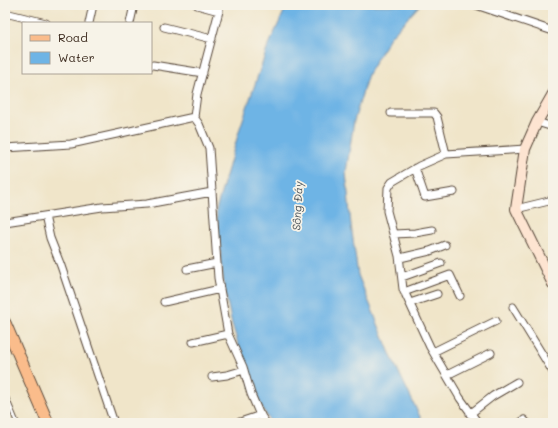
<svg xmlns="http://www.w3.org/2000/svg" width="558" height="428" viewBox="0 0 558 428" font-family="Mali,sans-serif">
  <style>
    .water { fill: #6eb4e5; stroke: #546f82 }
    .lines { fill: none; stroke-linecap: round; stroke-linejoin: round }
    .service-casing { stroke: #564638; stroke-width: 5.5 }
    .minor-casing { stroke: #564638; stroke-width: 9 }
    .secondary-casing { stroke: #564638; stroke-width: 12 }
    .primary-casing { stroke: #564638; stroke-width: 13 }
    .service { stroke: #fff; stroke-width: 3.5 }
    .minor { stroke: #fff; stroke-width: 7 }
    .secondary { stroke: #fde4d1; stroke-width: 10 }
    .primary { stroke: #fabc8b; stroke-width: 11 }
    .labels { text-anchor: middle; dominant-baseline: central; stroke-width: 3.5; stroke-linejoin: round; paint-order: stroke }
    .water-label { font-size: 11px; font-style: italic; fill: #4a535a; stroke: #f7f3e8 }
  </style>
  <rect width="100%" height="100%" fill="#f7f3e8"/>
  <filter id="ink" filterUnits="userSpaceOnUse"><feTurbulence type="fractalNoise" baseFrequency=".025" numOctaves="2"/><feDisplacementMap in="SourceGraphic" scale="8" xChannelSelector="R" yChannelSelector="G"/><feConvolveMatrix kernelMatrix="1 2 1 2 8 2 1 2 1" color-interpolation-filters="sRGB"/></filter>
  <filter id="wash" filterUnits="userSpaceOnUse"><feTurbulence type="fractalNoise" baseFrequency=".012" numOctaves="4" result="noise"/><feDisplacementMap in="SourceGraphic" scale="16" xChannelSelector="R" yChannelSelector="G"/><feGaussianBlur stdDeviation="0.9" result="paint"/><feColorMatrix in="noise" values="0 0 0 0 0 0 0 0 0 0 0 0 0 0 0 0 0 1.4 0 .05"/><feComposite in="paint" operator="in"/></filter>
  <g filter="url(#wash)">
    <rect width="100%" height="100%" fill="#f0e5c9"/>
    <path class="water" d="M 287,5 L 420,5 L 390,37 L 368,74 L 354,121 L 346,172 L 351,225 L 358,275 L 391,356 L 423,423 L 271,423 L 252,390 L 232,324 L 224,287 L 216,210 L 240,128 L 267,49 Z"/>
  </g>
  <g filter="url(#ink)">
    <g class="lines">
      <g class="service-casing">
        <path id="service" d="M 5,394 L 17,423"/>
      </g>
      <g class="minor-casing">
        <path id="minor" d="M 197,5 L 219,11
          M 219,5 L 219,11 L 197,94 L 194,117 L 199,124 L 209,148 L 218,278 L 228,334 L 243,367 L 251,394 L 259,413 L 266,423
          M 476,5 L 553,31
          M 5,13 L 46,23
          M 89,23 L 93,5
          M 130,23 L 134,5
          M 164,27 L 212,39
          M 153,65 L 203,73
          M 391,113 L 434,113 L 437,117 L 446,154
          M 537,122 L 553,127
          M 5,148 L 71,144 L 194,117
          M 415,168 L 425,197 L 454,192
          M 516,209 L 553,200
          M 45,216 L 50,238 L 61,266 L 114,423
          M 5,222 L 102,207 L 147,204 L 212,192
          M 394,234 L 415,233 L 432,230
          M 400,258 L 430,251 L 445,245
          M 187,269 L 217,263
          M 402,277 L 441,263
          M 404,292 L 450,275 L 460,296
          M 164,302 L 220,289
          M 410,303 L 437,294
          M 513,307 L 553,372
          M 193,342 L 228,334
          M 433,352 L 496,321
          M 447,375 L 491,353
          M 212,377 L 227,375 L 244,370
          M 470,414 L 493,396 L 517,382
          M 237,423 L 261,415
          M 478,423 L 460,398 L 430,347 L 403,289 L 399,256 L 387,211 L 388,188 L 392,182 L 419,166 L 446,154 L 525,149
          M 520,423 L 524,420 L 527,423"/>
      </g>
      <g class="secondary-casing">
        <path id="secondary" d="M 553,94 L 537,122 L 525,149 L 516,209 L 553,284"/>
      </g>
      <g class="primary-casing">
        <path id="primary" d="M 5,323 L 48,423"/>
      </g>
      <use href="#service" class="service"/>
      <use href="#minor" class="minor"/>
      <use href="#secondary" class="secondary"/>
      <use href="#primary" class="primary"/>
    </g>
  </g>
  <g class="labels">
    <g class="water-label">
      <text transform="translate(297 206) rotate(-87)">Sông Đáy</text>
    </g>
  </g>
  <rect width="558" height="428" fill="none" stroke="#f7f3e8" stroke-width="20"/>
  <rect x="22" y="22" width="130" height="52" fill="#f7f3e8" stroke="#aca397"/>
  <rect x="30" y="35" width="20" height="6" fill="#fabc8b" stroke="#aca397"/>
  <text x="58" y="42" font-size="12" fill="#3b2a1e">Road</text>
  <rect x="30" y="52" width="20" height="12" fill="#6eb4e5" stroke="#aca397"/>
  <text x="58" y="62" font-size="12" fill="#3b2a1e">Water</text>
</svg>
